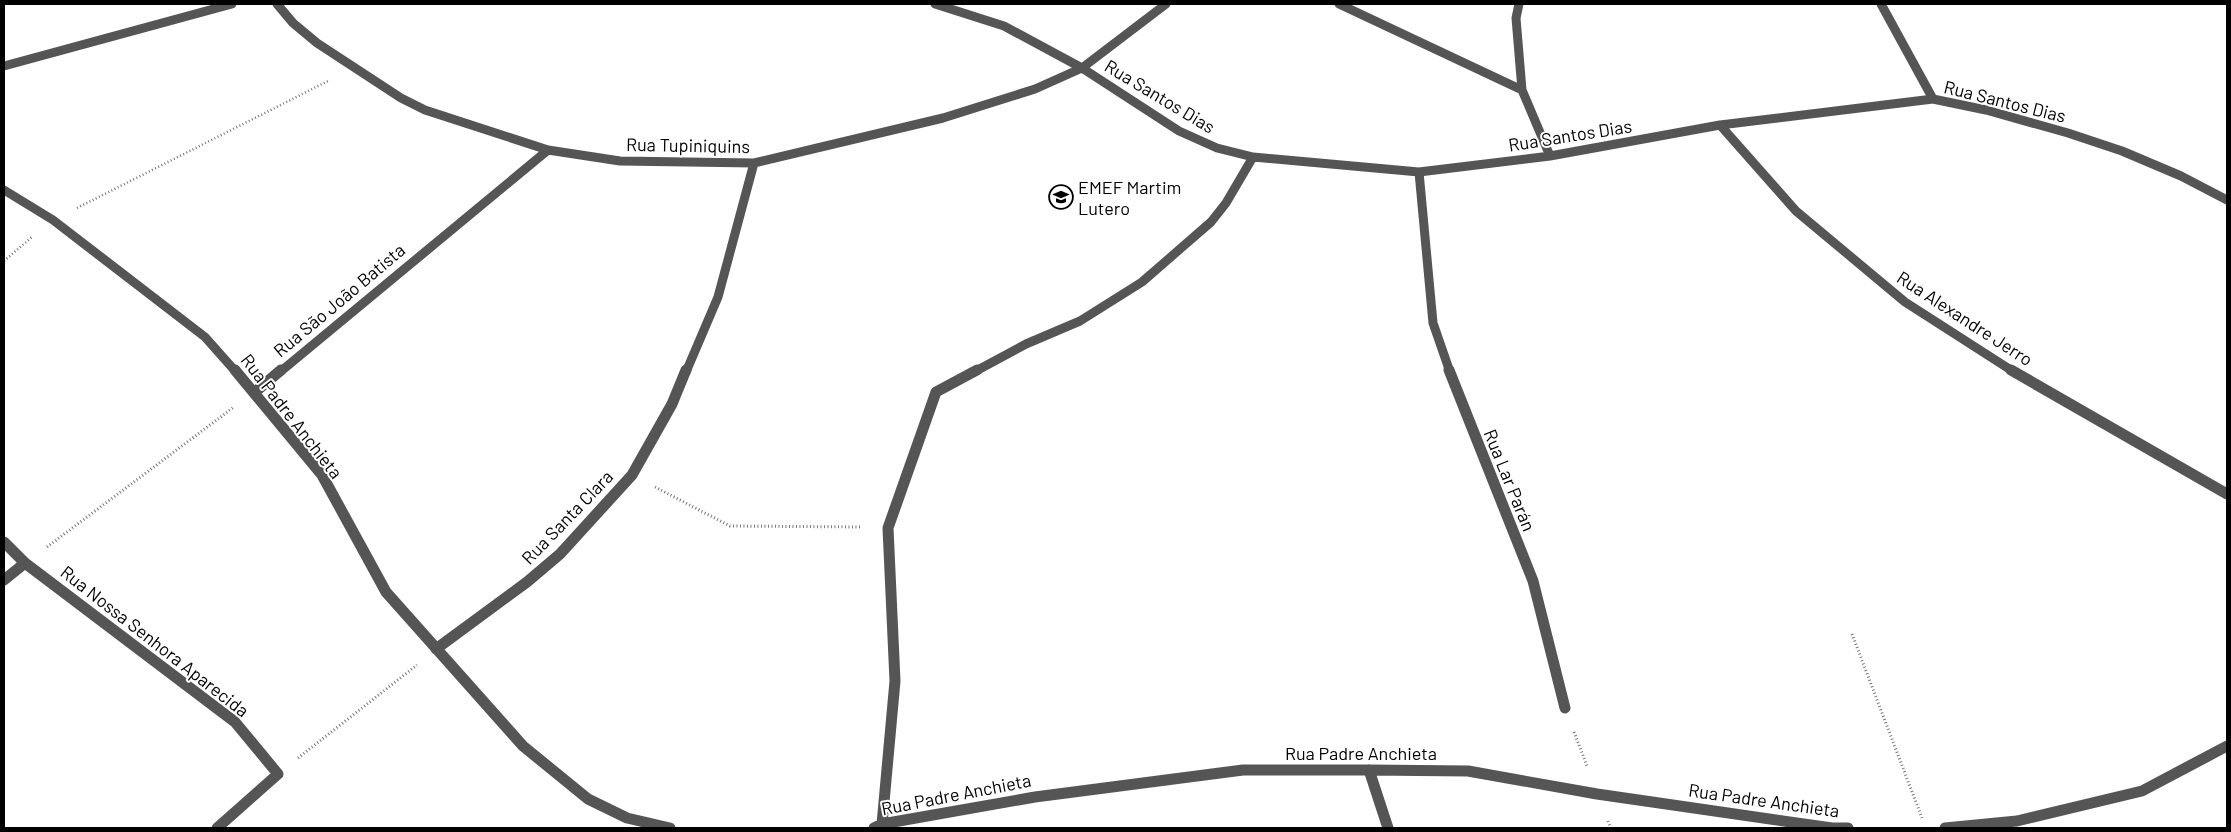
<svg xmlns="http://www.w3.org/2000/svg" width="2231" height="832" viewBox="0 0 2231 832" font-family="Barlow,sans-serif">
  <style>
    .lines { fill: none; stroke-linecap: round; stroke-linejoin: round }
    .path-far1 { stroke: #777; stroke-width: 2.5; stroke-dasharray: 1 2.5; stroke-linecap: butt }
    .path { stroke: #777; stroke-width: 3; stroke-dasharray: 1 2.5; stroke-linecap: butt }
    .street-far1 { stroke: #555; stroke-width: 9 }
    .street { stroke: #555; stroke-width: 11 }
    .labels { text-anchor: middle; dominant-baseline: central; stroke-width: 4; stroke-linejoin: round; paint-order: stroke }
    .street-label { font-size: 18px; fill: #000; stroke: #fff }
    .poi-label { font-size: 18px; fill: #000; stroke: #fff; text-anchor: start }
  </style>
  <rect width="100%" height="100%" fill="#fff"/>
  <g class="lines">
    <path class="path-far1" d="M 77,208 L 330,80
      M 4,261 L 32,237"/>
    <path class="path" d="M 655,487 L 730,526 L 862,527
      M 47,547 L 234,407
      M 1852,634 L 1922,818
      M 1574,732 L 1587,766
      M 298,758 L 417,665
      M 1608,821 L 1611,828"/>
    <path class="street-far1" d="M 277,4 L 293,23 L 317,43 L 401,98 L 425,110 L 548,150 L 620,161 L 754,163 L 943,118 L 1035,89 L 1082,68 L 1166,4
      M 935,4 L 1004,26 L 1082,68 L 1179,131 L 1217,148 L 1253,157 L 1419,172 L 1550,156 L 1720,125 L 1933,99 L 1986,110 L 2068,133 L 2122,151 L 2181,176 L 2227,200
      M 1339,4 L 1522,90
      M 1519,4 L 1516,18 L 1522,90 L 1550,156
      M 1881,4 L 1933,99
      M 4,66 L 232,4
      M 1720,125 L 1796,211 L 1905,302 L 2014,372
      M 1419,172 L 1433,323 L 1450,372
      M 4,190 L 53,220 L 205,337 L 236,372
      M 280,372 L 548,150
      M 686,372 L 718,297 L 754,163
      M 974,372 L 1026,344 L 1080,321 L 1142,282 L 1211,222 L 1226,203 L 1253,157"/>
    <path class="street" d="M 235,370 L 322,475 L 386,592 L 523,746 L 588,799 L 627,818 L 670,828
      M 1449,370 L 1533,581 L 1565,708
      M 2011,370 L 2227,494
      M 255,392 L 281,370
      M 4,542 L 25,563 L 235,722 L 278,774 L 217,828
      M 4,580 L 25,563
      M 436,649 L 527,582 L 560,554 L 632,475 L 672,404 L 686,370
      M 1369,770 L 1388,828
      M 882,824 L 895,681 L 888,528 L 936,392 L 977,370
      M 874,828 L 882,824 L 1035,797 L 1243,770 L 1369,770 L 1468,771 L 1597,794 L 1832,828 L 1848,828
      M 1945,828 L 2017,821 L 2142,791 L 2227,746"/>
  </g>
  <defs>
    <g id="school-ring" transform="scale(1.25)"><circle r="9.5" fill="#fff" stroke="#000" stroke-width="1.5"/><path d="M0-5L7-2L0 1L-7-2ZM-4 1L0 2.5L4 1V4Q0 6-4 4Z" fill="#000"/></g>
  </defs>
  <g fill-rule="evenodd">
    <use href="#school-ring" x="1061" y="197"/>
  </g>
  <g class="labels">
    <g class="street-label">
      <text transform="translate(1160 96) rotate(31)">Rua Santos Dias</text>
      <text transform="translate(2005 101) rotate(14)">Rua Santos Dias</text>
      <text transform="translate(1570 135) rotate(-9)">Rua Santos Dias</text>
      <text transform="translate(688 145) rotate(1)">Rua Tupiniquins</text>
      <text transform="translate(339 300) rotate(-40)">Rua São João Batista</text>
      <text transform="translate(1965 318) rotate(33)">Rua Alexandre Jerro</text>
      <text transform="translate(292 416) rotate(52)">Rua Padre Anchieta</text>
      <text transform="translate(1510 480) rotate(68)">Rua Lar Parán</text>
      <text transform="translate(567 517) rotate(-46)">Rua Santa Clara</text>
      <text transform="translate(155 641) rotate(38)">Rua Nossa Senhora Aparecida</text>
      <text x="1361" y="753">Rua Padre Anchieta</text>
      <text transform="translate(956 794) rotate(-11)">Rua Padre Anchieta</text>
      <text transform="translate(1764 800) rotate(8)">Rua Padre Anchieta</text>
    </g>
    <g class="poi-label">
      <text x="1078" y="187">EMEF Martim<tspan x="1078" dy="21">Lutero</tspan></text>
    </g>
  </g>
  <rect width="2231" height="832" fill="none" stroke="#000000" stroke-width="10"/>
</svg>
